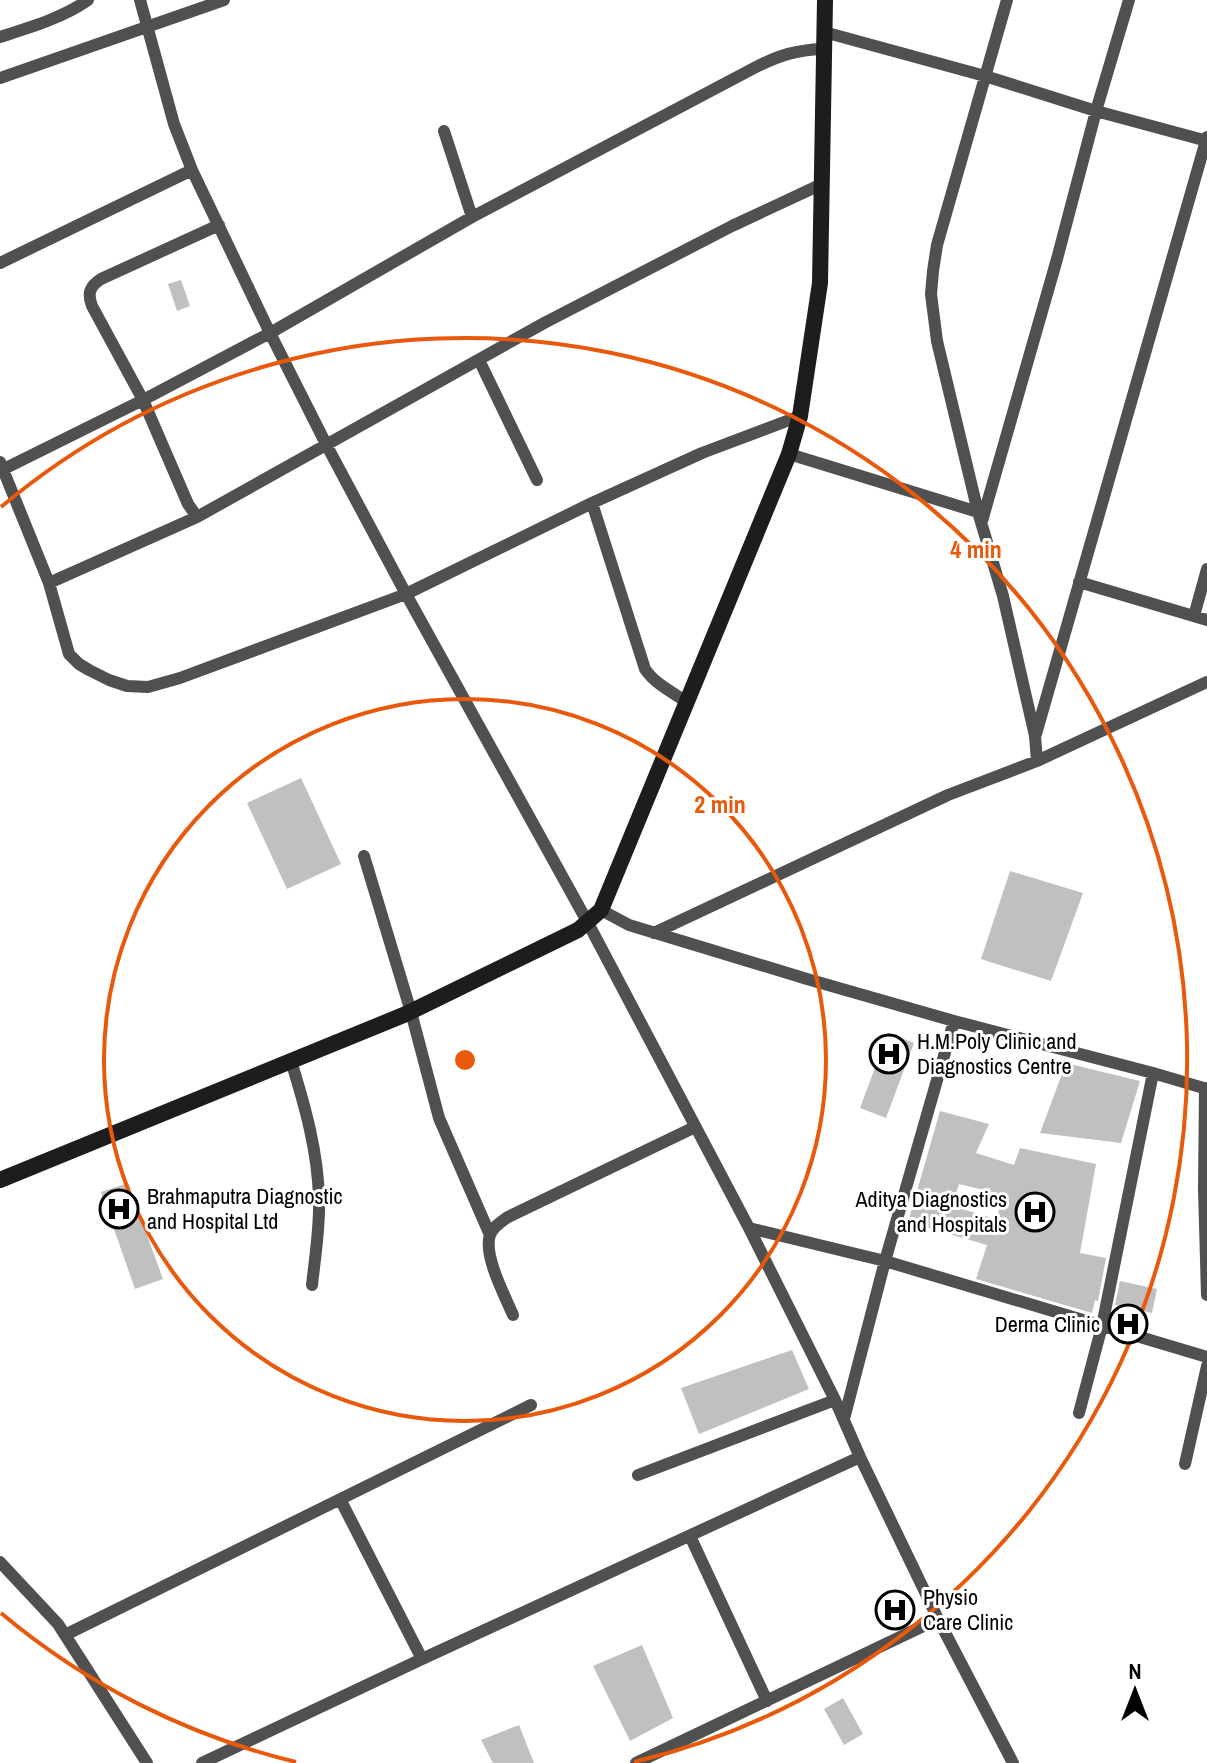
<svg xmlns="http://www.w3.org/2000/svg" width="1207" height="1763" viewBox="0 0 1207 1763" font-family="'Archivo Narrow',sans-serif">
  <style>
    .building { fill: #c0c0c0; fill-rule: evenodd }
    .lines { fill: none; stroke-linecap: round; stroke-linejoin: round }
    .street { stroke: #505050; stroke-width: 12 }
    .secondary { stroke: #1d1d1d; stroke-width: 16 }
    .ring { fill: none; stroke: #e8590c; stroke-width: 4 }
    .labels { text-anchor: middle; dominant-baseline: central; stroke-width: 6; stroke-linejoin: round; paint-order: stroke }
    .poi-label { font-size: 22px; fill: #000; stroke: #fff; text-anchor: start }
    .centre { fill: #e8590c; stroke: #fff; stroke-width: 4 }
    .ring-label { font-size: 24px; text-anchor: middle; font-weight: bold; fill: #e8590c; stroke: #fff; stroke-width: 6; stroke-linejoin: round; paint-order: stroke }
  </style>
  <rect width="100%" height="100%" fill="#fff"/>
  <path class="building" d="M 181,280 L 190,306 L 177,311 L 168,284 Z
    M 301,778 L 341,864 L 287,889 L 247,803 Z
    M 1010,871 L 1083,893 L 1051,981 L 981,959 Z
    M 888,1033 L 914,1043 L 886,1118 L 860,1108 Z
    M 1066,1063 L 1140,1081 L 1121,1143 L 1040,1133 Z
    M 940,1111 L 989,1124 L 976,1153 L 1014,1165 L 1020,1148 L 1096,1164 L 1080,1253 L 1106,1258 L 1098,1301 L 1095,1300 L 1092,1313 L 976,1279 L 987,1245 L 908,1222 ZM 959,1184 L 1004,1195 L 996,1219 L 952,1206 Z
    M 128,1183 L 163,1279 L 135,1289 L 101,1192 Z
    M 1120,1281 L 1157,1289 L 1152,1313 L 1115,1305 Z
    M 792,1350 L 809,1389 L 699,1434 L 681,1388 Z
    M 906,1592 L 915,1613 L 887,1626 L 878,1604 Z
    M 642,1645 L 673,1718 L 630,1741 L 593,1666 Z
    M 843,1698 L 863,1734 L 844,1745 L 824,1709 Z
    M 519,1725 L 534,1763 L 493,1763 L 481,1740 Z"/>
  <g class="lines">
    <path class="street" d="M 140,0 L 174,124 L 192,170 L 270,333 L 327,446 L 406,594 L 588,923 L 749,1228 L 835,1400 L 860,1457 L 938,1619 L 1013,1763
      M 1007,0 L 937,245 L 933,271 L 931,294 L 937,341 L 978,512 L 1003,596 L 1035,736 L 1037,761
      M 824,32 L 985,76 L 1096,111 L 1207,141
      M 0,37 C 31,27 62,18 88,0
      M 0,78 L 224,0
      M 444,131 L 472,217
      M 0,263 L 192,170
      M 479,360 L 537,480
      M 789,454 L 978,512
      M 0,462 L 49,583 L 69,654 L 79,664 L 89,670 L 109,680 L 127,686 L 148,687 L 180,678 L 406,594 L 592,503 L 702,453 L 800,416
      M 0,471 L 143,400 L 270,333 L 472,217 L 756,67 C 780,55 796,50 823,49
      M 592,503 L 645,669 C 655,684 672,692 687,702
      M 197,517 L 188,504 L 143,400 L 92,306 C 87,293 90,286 101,279 L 219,225
      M 982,521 L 1057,259 L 1096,111 L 1129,0
      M 1079,582 L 1207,620
      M 49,583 L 197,517 L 546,322 L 732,226 L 822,184
      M 1194,616 L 1207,569
      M 1036,734 L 1207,137
      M 364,856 L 411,1012 L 439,1118 L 490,1235
      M 601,910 L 629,925 L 807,979 L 954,1021 L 1153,1073 L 1207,1089
      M 654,933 L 948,795 L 1037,761 L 1207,682
      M 291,1061 C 305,1106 318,1152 319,1199 C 320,1228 315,1257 312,1285
      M 1205,1088 L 1204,1189 L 1207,1295
      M 749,1228 L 885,1261 L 1207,1357
      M 513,1315 C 505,1296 483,1255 490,1235 C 493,1227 501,1222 508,1217 L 695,1127
      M 1079,1413 L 1102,1326 L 1153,1073
      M 844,1419 L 885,1261 L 954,1021
      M 1185,1464 L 1207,1366
      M 638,1475 L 835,1400
      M 340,1499 L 422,1659
      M 690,1536 L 767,1701
      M 0,1562 L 58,1624 L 147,1763
      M 65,1635 L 531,1405
      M 202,1763 L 422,1659 L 860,1457
      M 636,1763 L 938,1619"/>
    <path class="secondary" d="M 0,1180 L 406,1014 L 578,930 L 601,910 L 789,454 L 800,416 L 820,283 L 825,0"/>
  </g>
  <g class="ring">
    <circle cx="465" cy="1060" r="361"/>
    <path d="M296 1762A722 722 0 0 1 1 1613M1 507A722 722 0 1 1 634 1762"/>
  </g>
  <defs>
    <g id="hospital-ring" transform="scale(2)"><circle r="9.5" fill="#fff" stroke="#000" stroke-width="1.5"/><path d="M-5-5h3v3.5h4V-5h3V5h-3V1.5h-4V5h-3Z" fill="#000"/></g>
  </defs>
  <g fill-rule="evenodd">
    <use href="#hospital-ring" x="889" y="1054"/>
    <use href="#hospital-ring" x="119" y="1209"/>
    <use href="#hospital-ring" x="1035" y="1212"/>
    <use href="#hospital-ring" x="1128" y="1324"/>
    <use href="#hospital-ring" x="895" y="1610"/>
  </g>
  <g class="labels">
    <g class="poi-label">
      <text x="917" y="1041">H.M.Poly Clinic and<tspan x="917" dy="25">Diagnostics Centre</tspan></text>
      <text x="147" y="1196">Brahmaputra Diagnostic<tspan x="147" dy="25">and Hospital Ltd</tspan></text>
      <text x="1007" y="1199" text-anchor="end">Aditya Diagnostics<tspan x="1007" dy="25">and Hospitals</tspan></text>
      <text x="1100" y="1324" text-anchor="end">Derma Clinic</text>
      <text x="923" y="1597">Physio<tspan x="923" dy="25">Care Clinic</tspan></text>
    </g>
  </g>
  <circle cx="465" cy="1060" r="12" class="centre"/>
  <g class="ring-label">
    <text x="976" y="558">4 min</text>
    <text x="720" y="813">2 min</text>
  </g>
  <g transform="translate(1135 1691)" stroke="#ffffff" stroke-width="6" paint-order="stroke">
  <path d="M0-6L14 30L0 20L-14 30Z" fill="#000000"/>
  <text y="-12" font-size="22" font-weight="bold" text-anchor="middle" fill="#000000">N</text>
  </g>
</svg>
